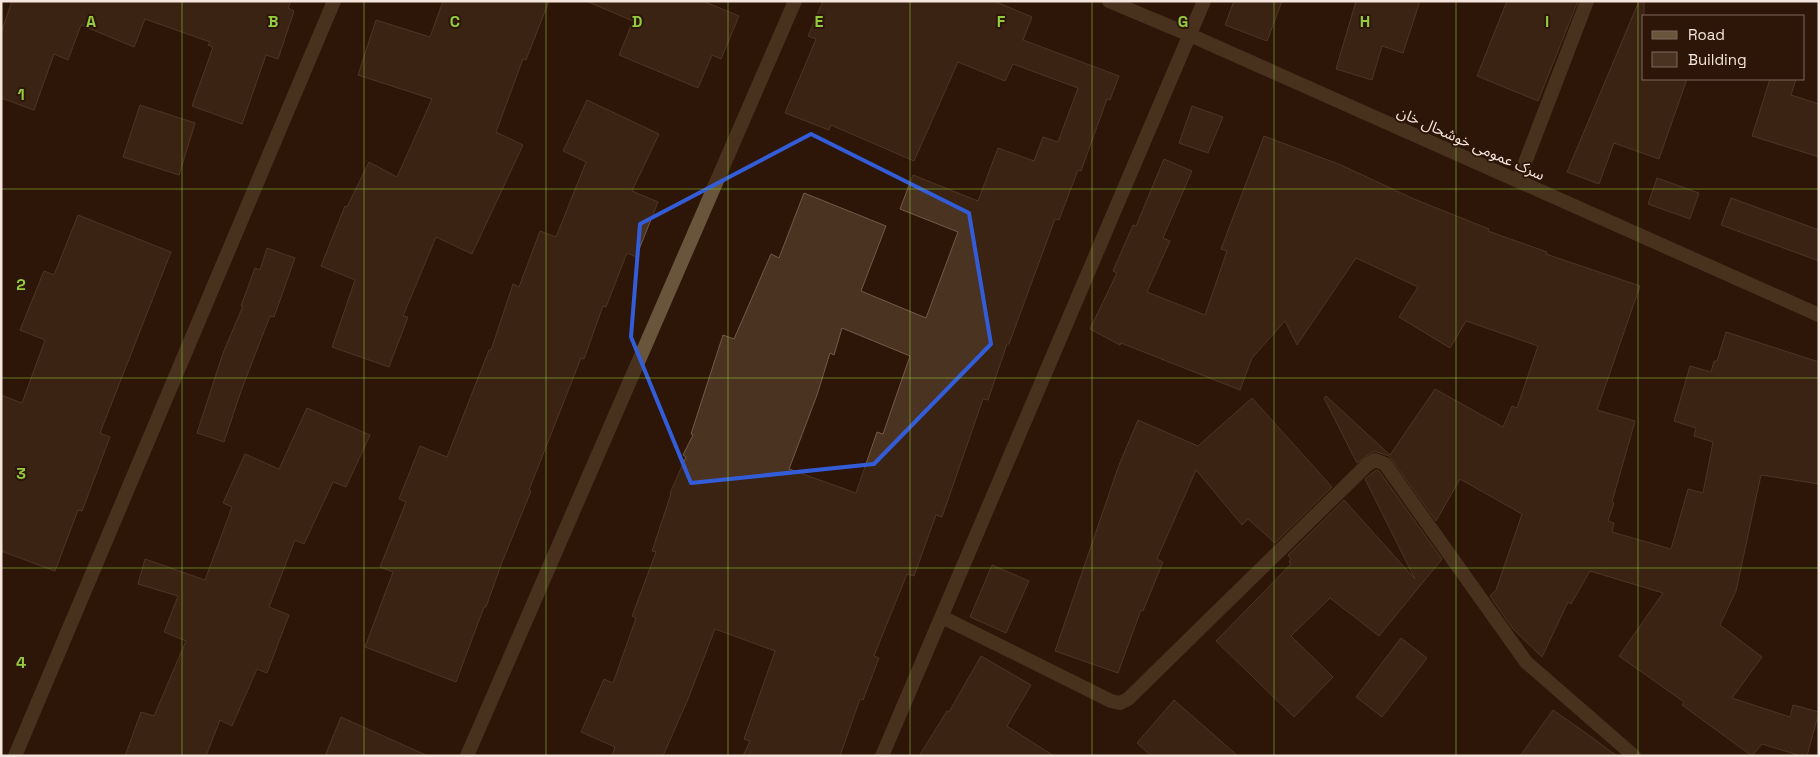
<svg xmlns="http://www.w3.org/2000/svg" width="1820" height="757" viewBox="0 0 1820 757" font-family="'Space Grotesk','Noto Sans Arabic',sans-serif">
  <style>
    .building { fill: #4b3321; stroke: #745a47; fill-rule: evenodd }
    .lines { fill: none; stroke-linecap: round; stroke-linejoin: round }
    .minor { stroke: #68553b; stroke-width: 14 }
    .marked { fill: none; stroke: #335dd8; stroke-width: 4; stroke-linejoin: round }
    .grid { fill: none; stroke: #93cc3d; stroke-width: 1; stroke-opacity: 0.55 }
    .labels { text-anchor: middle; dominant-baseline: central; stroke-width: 4; stroke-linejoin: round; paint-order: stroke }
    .street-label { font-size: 15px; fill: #f7e6dd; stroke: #2d1608 }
    .grid-label { font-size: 16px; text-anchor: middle; font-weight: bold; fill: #93cc3d; stroke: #2d1608; stroke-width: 4; stroke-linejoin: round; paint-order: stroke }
  </style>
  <rect width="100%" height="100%" fill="#2d1608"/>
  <path class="building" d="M 12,1 L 291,1 L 288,8 L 294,11 L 278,59 L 266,55 L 242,124 L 192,106 L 213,47 L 208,45 L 210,42 L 145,19 L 134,47 L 81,25 L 68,60 L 54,54 L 34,110 L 1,98 L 1,33 Z
    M 443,1 L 549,1 L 526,60 L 523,59 L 496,132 L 523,145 L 472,254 L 436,237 L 403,316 L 408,317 L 389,367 L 332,347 L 355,280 L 321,266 L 345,206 L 347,207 L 369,162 L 397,177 L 432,99 L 358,75 L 376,20 L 430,37 Z
    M 586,1 L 703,1 L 739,16 L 721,59 L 712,55 L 698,88 L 619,55 L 633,21 Z
    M 823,1 L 994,1 L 1032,17 L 1023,40 L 1119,76 L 1110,100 L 1107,99 L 1081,171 L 1078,170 L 1059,220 L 1055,219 L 1009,344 L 1007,344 L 988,400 L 983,399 L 942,517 L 936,515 L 914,576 L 907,574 L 874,656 L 879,658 L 863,700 L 860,699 L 840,756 L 743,756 L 750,741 L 744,739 L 775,651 L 715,629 L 688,699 L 663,756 L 612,756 L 615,747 L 581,732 L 604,679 L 613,683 L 636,618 L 632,616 L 656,552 L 652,551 L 671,494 L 670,493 L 686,457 L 683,455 L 693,435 L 691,434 L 723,335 L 734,339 L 771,254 L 779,258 L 804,193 L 886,226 L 861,291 L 926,318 L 958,232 L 900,209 L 913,175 L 978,201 L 998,148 L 1034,161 L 1043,137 L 1058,142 L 1078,88 L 1013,64 L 1005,81 L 958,62 L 914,161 L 831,125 L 829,130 L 785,113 L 816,39 L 808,36 ZM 842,328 L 910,356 L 883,434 L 877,432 L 856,493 L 789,469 L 817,395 L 830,353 L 834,355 Z
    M 1234,1 L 1282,1 L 1267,41 L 1225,25 Z
    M 1356,1 L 1420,1 L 1403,53 L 1382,46 L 1372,80 L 1336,69 Z
    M 1507,1 L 1578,1 L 1538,101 L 1477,76 Z
    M 1639,1 L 1644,1 L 1644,79 L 1687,79 L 1659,159 L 1614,143 L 1599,184 L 1567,172 Z
    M 1770,79 L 1796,79 L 1791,95 L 1819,104 L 1819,157 L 1752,136 Z
    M 587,100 L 659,134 L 632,191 L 658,202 L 636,257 L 627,253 L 606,307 L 603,306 L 584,359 L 581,358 L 529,490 L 531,491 L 501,565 L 486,607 L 484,607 L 456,682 L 365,647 L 393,572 L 380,567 L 406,502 L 399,499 L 420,446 L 447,457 L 489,350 L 491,350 L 513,284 L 519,287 L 540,231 L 556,237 L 586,162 L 563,151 Z
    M 140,105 L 195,123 L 179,175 L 123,157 Z
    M 1192,106 L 1223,117 L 1208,153 L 1179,143 Z
    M 1264,136 L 1341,165 L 1414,199 L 1489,229 L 1488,231 L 1547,252 L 1546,254 L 1640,286 L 1597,410 L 1635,421 L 1612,502 L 1614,503 L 1608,521 L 1614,523 L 1612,532 L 1671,549 L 1688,489 L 1703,493 L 1713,442 L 1694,436 L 1696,428 L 1674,421 L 1690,366 L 1711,372 L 1714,361 L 1717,361 L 1726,332 L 1819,362 L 1819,484 L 1761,475 L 1736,591 L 1720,625 L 1762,657 L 1732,698 L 1790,717 L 1793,705 L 1819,712 L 1807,756 L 1801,756 L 1762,744 L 1752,756 L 1682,705 L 1684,702 L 1619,656 L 1663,593 L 1590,571 L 1571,604 L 1568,602 L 1542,657 L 1513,629 L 1490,596 L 1496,590 L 1522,514 L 1460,479 L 1436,521 L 1389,456 L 1374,451 L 1357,463 L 1324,398 L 1326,396 L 1390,455 L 1435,389 L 1503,427 L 1512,406 L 1517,408 L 1538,346 L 1466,321 L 1450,348 L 1399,317 L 1418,287 L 1356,258 L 1297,345 L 1285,321 L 1252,358 L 1240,390 L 1121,343 L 1120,345 L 1090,329 L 1117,273 L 1113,271 L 1133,225 L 1136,226 L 1164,159 L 1192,171 L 1163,238 L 1170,241 L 1147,292 L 1205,315 L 1227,251 L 1221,249 Z
    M 1657,178 L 1699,193 L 1690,219 L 1648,204 Z
    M 1731,198 L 1819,230 L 1819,261 L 1721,225 Z
    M 78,215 L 171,252 L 100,433 L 110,437 L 82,511 L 78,510 L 55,571 L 1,551 L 1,395 L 22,403 L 45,340 L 20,330 L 44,271 L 54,275 Z
    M 267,248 L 295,258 L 274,317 L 270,316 L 241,391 L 224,442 L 197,433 L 223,353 L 243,306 L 241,306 L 255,268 L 260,270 Z
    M 1252,398 L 1332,487 L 1275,543 L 1248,519 L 1242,525 L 1196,470 L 1157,559 L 1163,562 L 1143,611 L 1141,610 L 1118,673 L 1055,651 L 1119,465 L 1138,420 L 1198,446 Z
    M 307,408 L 370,435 L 346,487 L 333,482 L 304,544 L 295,540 L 269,607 L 289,615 L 267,673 L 257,669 L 232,726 L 220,720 L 206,756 L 125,756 L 141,712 L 154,716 L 186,641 L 164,632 L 178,596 L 138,584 L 145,559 L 205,580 L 232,507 L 223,503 L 245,454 L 279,469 Z
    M 1376,470 L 1379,471 L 1442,559 L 1379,636 L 1330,598 L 1291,636 L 1333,677 L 1294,717 L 1216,641 L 1291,564 L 1289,562 L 1291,559 L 1288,555 L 1344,500 L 1415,579 L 1365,479 Z
    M 992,565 L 1029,581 L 1006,633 L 970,617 Z
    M 1401,638 L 1427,658 L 1382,717 L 1356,697 Z
    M 981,656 L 1031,685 L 1007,726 L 1054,756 L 919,756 L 947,711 L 949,712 Z
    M 1174,700 L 1238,756 L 1151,756 L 1137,743 Z
    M 1553,710 L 1583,731 L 1617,756 L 1520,756 Z
    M 341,717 L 428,756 L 325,756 Z"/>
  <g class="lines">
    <path class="minor" d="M 1109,1 L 1190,35 L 1819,315
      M 1518,181 L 1587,1
      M 942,617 L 1111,701 L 1120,703 L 1128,699 L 1367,465 L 1375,460 L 1385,464 L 1526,662 L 1634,756
      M 15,756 L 334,1
      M 467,756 L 795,1
      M 882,756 L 1204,1"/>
  </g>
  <path d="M0 0H1820V757H0ZM 811,134 L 969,213 L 991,344 L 874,464 L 691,483 L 631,337 L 640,224 Z" fill="#2d1608" fill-opacity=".55" fill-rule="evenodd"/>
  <path class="marked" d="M 811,134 L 969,213 L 991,344 L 874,464 L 691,483 L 631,337 L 640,224 Z"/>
  <path class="grid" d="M 182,1 L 182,756M 364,1 L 364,756M 546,1 L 546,756M 728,1 L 728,756M 910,1 L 910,756M 1092,1 L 1092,756M 1274,1 L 1274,756M 1456,1 L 1456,756M 1638,1 L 1638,756M 1,189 L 1819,189M 1,378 L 1819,378M 1,568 L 1819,568"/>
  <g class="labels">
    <g class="street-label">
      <text transform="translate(1471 143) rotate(24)">سرک عمومی خوشحال خان</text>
    </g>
  </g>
  <g class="grid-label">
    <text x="91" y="27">A</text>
    <text x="273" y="27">B</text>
    <text x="455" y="27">C</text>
    <text x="637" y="27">D</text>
    <text x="819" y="27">E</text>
    <text x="1001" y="27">F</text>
    <text x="1183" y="27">G</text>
    <text x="1365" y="27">H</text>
    <text x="1547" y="27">I</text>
    <text x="21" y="100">1</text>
    <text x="21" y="290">2</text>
    <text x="21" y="479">3</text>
    <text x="21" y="668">4</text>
  </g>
  <rect width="1820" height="757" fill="none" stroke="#f7e6dd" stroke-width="5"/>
  <rect x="1642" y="15" width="162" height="65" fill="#2d1608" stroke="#7e695d"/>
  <rect x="1652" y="31" width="25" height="8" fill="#68553b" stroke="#7e695d"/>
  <text x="1688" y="40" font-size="15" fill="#f7e6dd">Road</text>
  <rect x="1652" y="52" width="25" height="15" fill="#4b3321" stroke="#7e695d"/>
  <text x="1688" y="65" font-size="15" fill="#f7e6dd">Building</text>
</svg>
